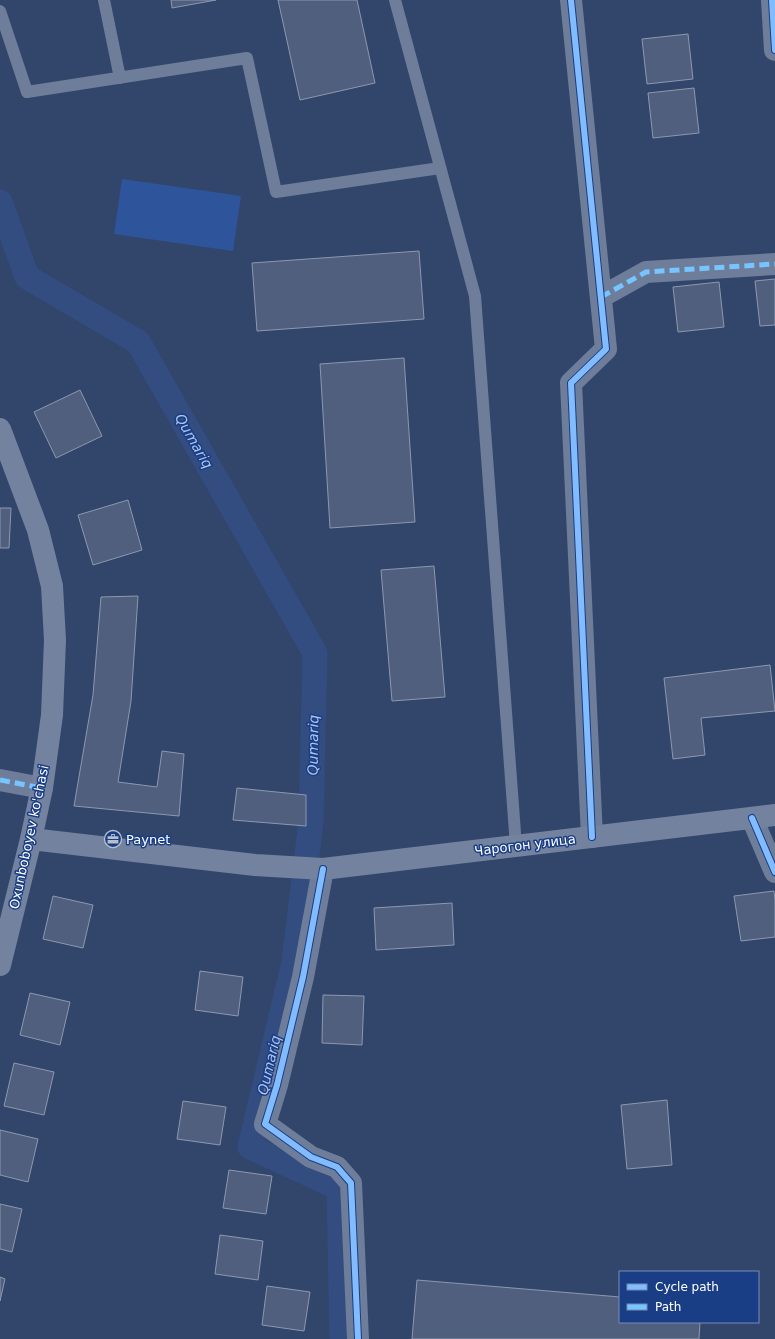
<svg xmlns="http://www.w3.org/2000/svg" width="775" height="1339" viewBox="0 0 775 1339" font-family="'DejaVu Sans',sans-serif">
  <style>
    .green { fill: #2e549c }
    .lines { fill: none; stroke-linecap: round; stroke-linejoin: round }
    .canal { stroke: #334d81; stroke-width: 25 }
    .building { fill: #4f5f7d; stroke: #8c98b0 }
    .lane { stroke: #6e7d9a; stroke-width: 12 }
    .street { stroke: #6e7d9a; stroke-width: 22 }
    .secondary { stroke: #73829f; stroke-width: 22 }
    .quiet { stroke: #76c5fe; stroke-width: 5; stroke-dasharray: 10 5; stroke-linecap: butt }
    .cycleway-casing { stroke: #1a3e85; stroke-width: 8 }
    .cycleway { stroke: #80bcff; stroke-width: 6 }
    .labels { text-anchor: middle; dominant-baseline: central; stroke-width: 3; stroke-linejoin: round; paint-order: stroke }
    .street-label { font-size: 13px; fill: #fff; stroke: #1a3e85 }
    .poi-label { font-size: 13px; fill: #fff; stroke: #1a3e85; text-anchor: start }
    .water-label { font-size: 14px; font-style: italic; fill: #acc5f3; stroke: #1a3e85 }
  </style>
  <rect width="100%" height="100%" fill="#32466c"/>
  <path class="green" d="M 122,179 L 241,196 L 233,251 L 114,234 Z"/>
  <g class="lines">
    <path class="canal" d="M 0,202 L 27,277 L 138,342 L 315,653 L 311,821 L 294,962 L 250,1147 L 339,1188 L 342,1339"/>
  </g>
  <path class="building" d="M 171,0 L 216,0 L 172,8 Z
    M 278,0 L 357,0 L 375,83 L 300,100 Z
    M 688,34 L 693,79 L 647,84 L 642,39 Z
    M 694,88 L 699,133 L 653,138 L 648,93 Z
    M 419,251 L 424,319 L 257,331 L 252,263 Z
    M 775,279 L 775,325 L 760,326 L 755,281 Z
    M 719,282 L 724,327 L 678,332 L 673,287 Z
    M 404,358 L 415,522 L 330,528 L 320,364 Z
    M 80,390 L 102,436 L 56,458 L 34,412 Z
    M 128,500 L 142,550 L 93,565 L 78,515 Z
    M 0,508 L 11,508 L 9,548 L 0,548 Z
    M 434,566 L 445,697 L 392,701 L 381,570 Z
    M 138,596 L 131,701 L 118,782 L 157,787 L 162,751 L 184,754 L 179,816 L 74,806 L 93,695 L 101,597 Z
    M 770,665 L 775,711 L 701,718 L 705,755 L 673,759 L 664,678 Z
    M 237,788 L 306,795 L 306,826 L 233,820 Z
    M 774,891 L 775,901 L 775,937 L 741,941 L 734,896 Z
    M 53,896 L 93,905 L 83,948 L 43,939 Z
    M 452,903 L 454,945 L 376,950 L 374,908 Z
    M 200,971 L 243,977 L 238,1016 L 195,1010 Z
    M 30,993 L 70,1002 L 60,1045 L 20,1035 Z
    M 323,995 L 364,996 L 362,1045 L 322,1043 Z
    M 14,1063 L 54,1072 L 44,1115 L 4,1106 Z
    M 667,1100 L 672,1165 L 627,1169 L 621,1105 Z
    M 183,1101 L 226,1107 L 220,1145 L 177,1139 Z
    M 0,1130 L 38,1139 L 28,1182 L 0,1175 Z
    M 229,1170 L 272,1176 L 266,1214 L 223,1208 Z
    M 0,1204 L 22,1209 L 12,1252 L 0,1249 Z
    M 220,1235 L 263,1241 L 258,1280 L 215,1274 Z
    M 0,1277 L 5,1279 L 0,1301 Z
    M 417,1280 L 620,1297 L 620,1322 L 700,1322 L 699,1339 L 412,1339 Z
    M 267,1286 L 310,1292 L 304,1331 L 262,1325 Z"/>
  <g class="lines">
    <path class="lane" d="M 104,0 L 120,78
      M 395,0 L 475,296 L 516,846
      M 0,11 L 27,92 L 247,58 L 276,192 L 440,168"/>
    <path class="street" d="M 571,0 L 606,349 L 571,383 L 592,837
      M 772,0 L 775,50
      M 601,297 L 646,272 L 775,264
      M 0,780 L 42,788
      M 752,818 L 775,872
      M 323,869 L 303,977 L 277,1085 L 265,1124 L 311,1157 L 337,1167 L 351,1183 L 358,1339"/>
    <path class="secondary" d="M 0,429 L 38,530 L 52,586 L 55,640 L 52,715 L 42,788 L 31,839 L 0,965
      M 31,839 L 255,865 L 323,869 L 775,815"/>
    <path class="quiet" d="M 601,297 L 646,272 L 775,264
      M 0,780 L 42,788"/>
    <g class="cycleway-casing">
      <path id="cycleway" d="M 571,0 L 606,349 L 571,383 L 592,837
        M 772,0 L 775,50
        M 752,818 L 775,872
        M 323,869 L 303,977 L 277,1085 L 265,1124 L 311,1157 L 337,1167 L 351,1183 L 358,1339"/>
    </g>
    <use href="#cycleway" class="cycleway"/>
  </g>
  <defs>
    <g id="office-ring" transform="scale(0.9)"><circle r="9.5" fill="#1a3e85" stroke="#b7becc" stroke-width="1.5"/><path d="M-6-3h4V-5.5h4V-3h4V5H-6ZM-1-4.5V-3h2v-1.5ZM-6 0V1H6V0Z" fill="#b7becc"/></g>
  </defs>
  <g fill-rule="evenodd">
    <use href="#office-ring" x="113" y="839"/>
  </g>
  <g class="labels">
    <g class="street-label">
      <text transform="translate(29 837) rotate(-78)">Oxunboboyev ko'chasi</text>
      <text transform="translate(525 845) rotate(-7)">Чарогон улица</text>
    </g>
    <g class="poi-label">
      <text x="126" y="839">Paynet</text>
    </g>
    <g class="water-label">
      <text transform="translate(194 441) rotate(60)">Qumariq</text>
      <text transform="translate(313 745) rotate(-89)">Qumariq</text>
      <text transform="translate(269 1065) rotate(-77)">Qumariq</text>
    </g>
  </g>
  <rect x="619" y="1271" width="140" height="52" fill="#1a3e85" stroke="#768bb6"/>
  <rect x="627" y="1284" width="20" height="6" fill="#80bcff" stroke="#768bb6"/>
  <text x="655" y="1291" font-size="12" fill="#ffffff">Cycle path</text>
  <rect x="627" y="1304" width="20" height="6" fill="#76c5fe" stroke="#768bb6"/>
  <text x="655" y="1311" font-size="12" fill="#ffffff">Path</text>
</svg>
